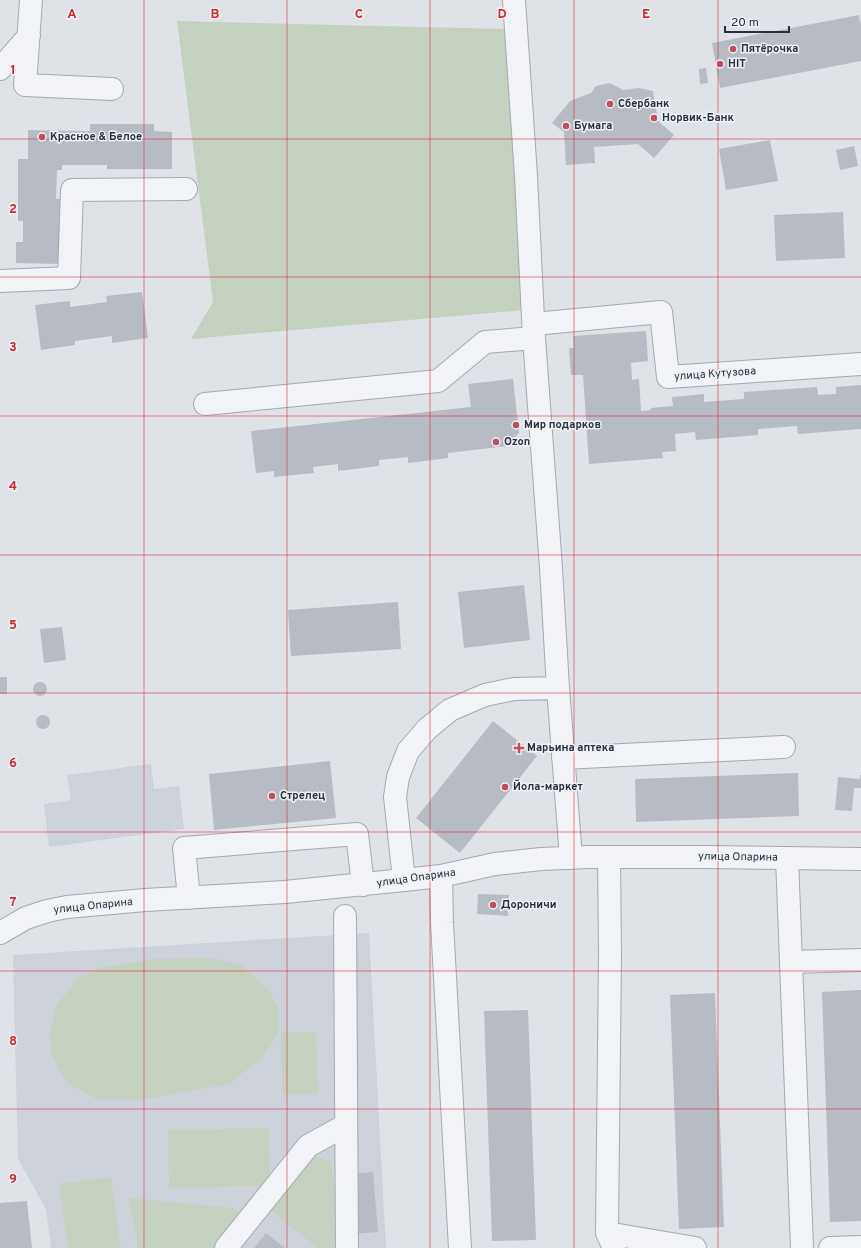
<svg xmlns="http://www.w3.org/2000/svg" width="861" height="1248" viewBox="0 0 861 1248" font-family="Overpass,sans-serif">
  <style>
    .built { fill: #cdd1d9 }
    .green { fill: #c4d1c1 }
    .building { fill: #b7bbc4 }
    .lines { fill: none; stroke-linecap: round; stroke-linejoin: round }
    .minor-casing { stroke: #a5a9b1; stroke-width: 24 }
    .minor { stroke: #f2f3f6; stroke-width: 22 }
    .grid { fill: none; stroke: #d62828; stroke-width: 1; stroke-opacity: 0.55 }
    .poi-dot { fill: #c34d5a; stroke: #eef1f5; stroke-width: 1.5 }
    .labels { text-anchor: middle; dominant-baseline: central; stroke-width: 3; stroke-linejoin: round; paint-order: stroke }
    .poi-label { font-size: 11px; font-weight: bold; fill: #29303d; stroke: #eef1f5; text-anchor: start }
    .street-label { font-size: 11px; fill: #29303d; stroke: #eef1f5 }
    .grid-label { font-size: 13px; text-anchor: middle; font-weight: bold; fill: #d62828; stroke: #eef1f5; stroke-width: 3; stroke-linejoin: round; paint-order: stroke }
  </style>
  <rect width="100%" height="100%" fill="#dfe2e7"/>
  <path class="built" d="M 151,764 L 154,789 L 179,786 L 184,829 L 49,847 L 44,804 L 71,800 L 67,775 Z
    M 369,933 L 386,1248 L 51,1248 L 46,1209 L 18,1159 L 13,955 Z"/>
  <path class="green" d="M 177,21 L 505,29 L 524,310 L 191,339 L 213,302 Z
    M 210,958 L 242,966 L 269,990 L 280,1013 L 278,1033 L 263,1057 L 229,1084 L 140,1100 L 97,1099 L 67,1083 L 51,1055 L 50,1031 L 57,1006 L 75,980 L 100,968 L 155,959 Z
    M 316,1032 L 318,1093 L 283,1094 L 281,1033 Z
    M 269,1128 L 270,1186 L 169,1188 L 168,1130 Z
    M 313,1155 L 331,1162 L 340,1242 L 335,1248 L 318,1248 L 270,1210 Z
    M 111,1177 L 121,1248 L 68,1248 L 59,1184 Z
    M 128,1198 L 233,1208 L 243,1216 L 217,1248 L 139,1248 Z"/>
  <path class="building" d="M 859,15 L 861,25 L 861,61 L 720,88 L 712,43 Z
    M 706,68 L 708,83 L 700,84 L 699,69 Z
    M 610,83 L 623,90 L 639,88 L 653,91 L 658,121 L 674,135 L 654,158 L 638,144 L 594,147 L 595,163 L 566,165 L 564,132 L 552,123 L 570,101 L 591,93 L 596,86 Z
    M 90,124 L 154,124 L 154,131 L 172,132 L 172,169 L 107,169 L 107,165 L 62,165 L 62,170 L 57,170 L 56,199 L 61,199 L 60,264 L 16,263 L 16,242 L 23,242 L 23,221 L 18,221 L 18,159 L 28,159 L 28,130 L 90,131 Z
    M 770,140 L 778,181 L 726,190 L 719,149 Z
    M 854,146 L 858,166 L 840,170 L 836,150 Z
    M 843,212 L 845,258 L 776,261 L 774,215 Z
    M 142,292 L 148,338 L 112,343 L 112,336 L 75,341 L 75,345 L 41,350 L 35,305 L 70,301 L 70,307 L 107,302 L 106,296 Z
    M 646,331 L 648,361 L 631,363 L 632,380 L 639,379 L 641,411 L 651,410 L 651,408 L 673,406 L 672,397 L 704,394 L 704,402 L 744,399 L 744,392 L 817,387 L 818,395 L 836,394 L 836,387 L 861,385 L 861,429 L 798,434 L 797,426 L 758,429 L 758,435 L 696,440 L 695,432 L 675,434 L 676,451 L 662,452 L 663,458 L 589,464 L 583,375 L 571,375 L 569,348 L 574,348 L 573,336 Z
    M 513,379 L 519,433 L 507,446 L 448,453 L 448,458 L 408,463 L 408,457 L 379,460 L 379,466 L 338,471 L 338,464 L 313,467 L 314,473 L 274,477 L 274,471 L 256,473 L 251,431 L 471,407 L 468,384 Z
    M 524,585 L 530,640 L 464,648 L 458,592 Z
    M 398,602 L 401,649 L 291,656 L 288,610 Z
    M 62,627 L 66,660 L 44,663 L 40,629 Z
    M 0,677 L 7,677 L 7,694 L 0,694 Z
    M33 689a7 7 0 1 1 14 0a7 7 0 1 1-14 0Z
    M36 722a7 7 0 1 1 14 0a7 7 0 1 1-14 0Z
    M 493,721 L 537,756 L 460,853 L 416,818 Z
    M 330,761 L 336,818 L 214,830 L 209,774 Z
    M 798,773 L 799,816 L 636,822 L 635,779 Z
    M 860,775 L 861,775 L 861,788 L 854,788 L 852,811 L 835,810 L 838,777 L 860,779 Z
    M 478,894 L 509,895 L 508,916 L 477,914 Z
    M 861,990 L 861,1221 L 830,1222 L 822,992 Z
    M 715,993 L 724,1227 L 679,1229 L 670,995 Z
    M 528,1010 L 536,1240 L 492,1241 L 484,1011 Z
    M 373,1172 L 378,1232 L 354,1234 L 350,1174 Z
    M 27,1201 L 32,1248 L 0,1248 L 0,1203 Z
    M 266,1233 L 285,1248 L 254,1248 Z"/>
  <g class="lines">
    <g class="minor-casing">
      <path id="minor" d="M 31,0 L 25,85 L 112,89
        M 514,0 L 526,176 L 534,338 L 551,568 L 558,688 L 571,858
        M 0,69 L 29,36
        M 0,281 L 69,278 L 72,190 L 186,189
        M 534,324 L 661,312 L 668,377 L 861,364
        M 205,404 L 438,381 L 485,342 L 534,338
        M 563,758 L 784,747
        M 609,857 L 610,954 L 607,1233 L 614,1248
        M 787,858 L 802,1248
        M 441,876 L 442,923 L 460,1248
        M 404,880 L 395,797 L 398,777 L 408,751 L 427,729 L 450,710 L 485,695 L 514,689 L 558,688
        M 189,898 L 184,848 L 357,834 L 363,885
        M 345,916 L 347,1248
        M 0,933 L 26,918 L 47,911 L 67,907 L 145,900 L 285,892 L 404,880 L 441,876 L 495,864 L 541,859 L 588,857 L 706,857 L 861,859
        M 791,962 L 861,960
        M 607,1233 L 695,1248
        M 226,1248 L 308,1146 L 346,1125
        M 830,1248 L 861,1247"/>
    </g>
    <use href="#minor" class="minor"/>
  </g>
  <path class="grid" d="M 144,0 L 144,1248M 287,0 L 287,1248M 430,0 L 430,1248M 574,0 L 574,1248M 718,0 L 718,1248M 0,139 L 861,139M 0,277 L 861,277M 0,416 L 861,416M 0,555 L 861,555M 0,693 L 861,693M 0,832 L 861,832M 0,971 L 861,971M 0,1109 L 861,1109"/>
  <g class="poi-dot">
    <circle cx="733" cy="49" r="4"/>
    <circle cx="720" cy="64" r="4"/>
    <circle cx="610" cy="104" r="4"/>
    <circle cx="654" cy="118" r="4"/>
    <circle cx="566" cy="126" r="4"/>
    <circle cx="42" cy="137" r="4"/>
    <circle cx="516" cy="425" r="4"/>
    <circle cx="496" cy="442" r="4"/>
    <path d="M517 742h4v4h4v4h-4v4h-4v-4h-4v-4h4z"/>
    <circle cx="505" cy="787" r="4"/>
    <circle cx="272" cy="796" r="4"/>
    <circle cx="493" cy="905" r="4"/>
  </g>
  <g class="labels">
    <g class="poi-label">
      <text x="741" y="49">Пятёрочка</text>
      <text x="728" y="64">HIT</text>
      <text x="618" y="104">Сбербанк</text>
      <text x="662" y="118">Норвик-Банк</text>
      <text x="574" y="126">Бумага</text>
      <text x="50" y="137">Красное &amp; Белое</text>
      <text x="524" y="425">Мир подарков</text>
      <text x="504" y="442">Ozon</text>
      <text x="527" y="748">Марьина аптека</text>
      <text x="513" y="787">Йола-маркет</text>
      <text x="280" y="796">Стрелец</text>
      <text x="501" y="905">Дороничи</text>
    </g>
    <g class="street-label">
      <text transform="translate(715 374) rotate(-4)">улица Кутузова</text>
      <text transform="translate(738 857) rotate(1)">улица Опарина</text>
      <text transform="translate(416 878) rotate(-8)">улица Опарина</text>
      <text transform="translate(93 906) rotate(-6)">улица Опарина</text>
    </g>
  </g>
  <g class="grid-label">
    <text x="72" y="18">A</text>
    <text x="215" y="18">B</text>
    <text x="359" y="18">C</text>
    <text x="502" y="18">D</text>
    <text x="646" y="18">E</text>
    <text x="13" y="74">1</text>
    <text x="13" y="213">2</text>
    <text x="13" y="351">3</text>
    <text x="13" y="490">4</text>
    <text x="13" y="629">5</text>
    <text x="13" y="767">6</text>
    <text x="13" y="906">7</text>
    <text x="13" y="1045">8</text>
    <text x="13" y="1183">9</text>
  </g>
  <path d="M725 26v6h64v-6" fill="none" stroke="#29303d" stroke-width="2"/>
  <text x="731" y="26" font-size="12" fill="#29303d" stroke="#eef1f5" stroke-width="3" paint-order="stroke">20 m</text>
</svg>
